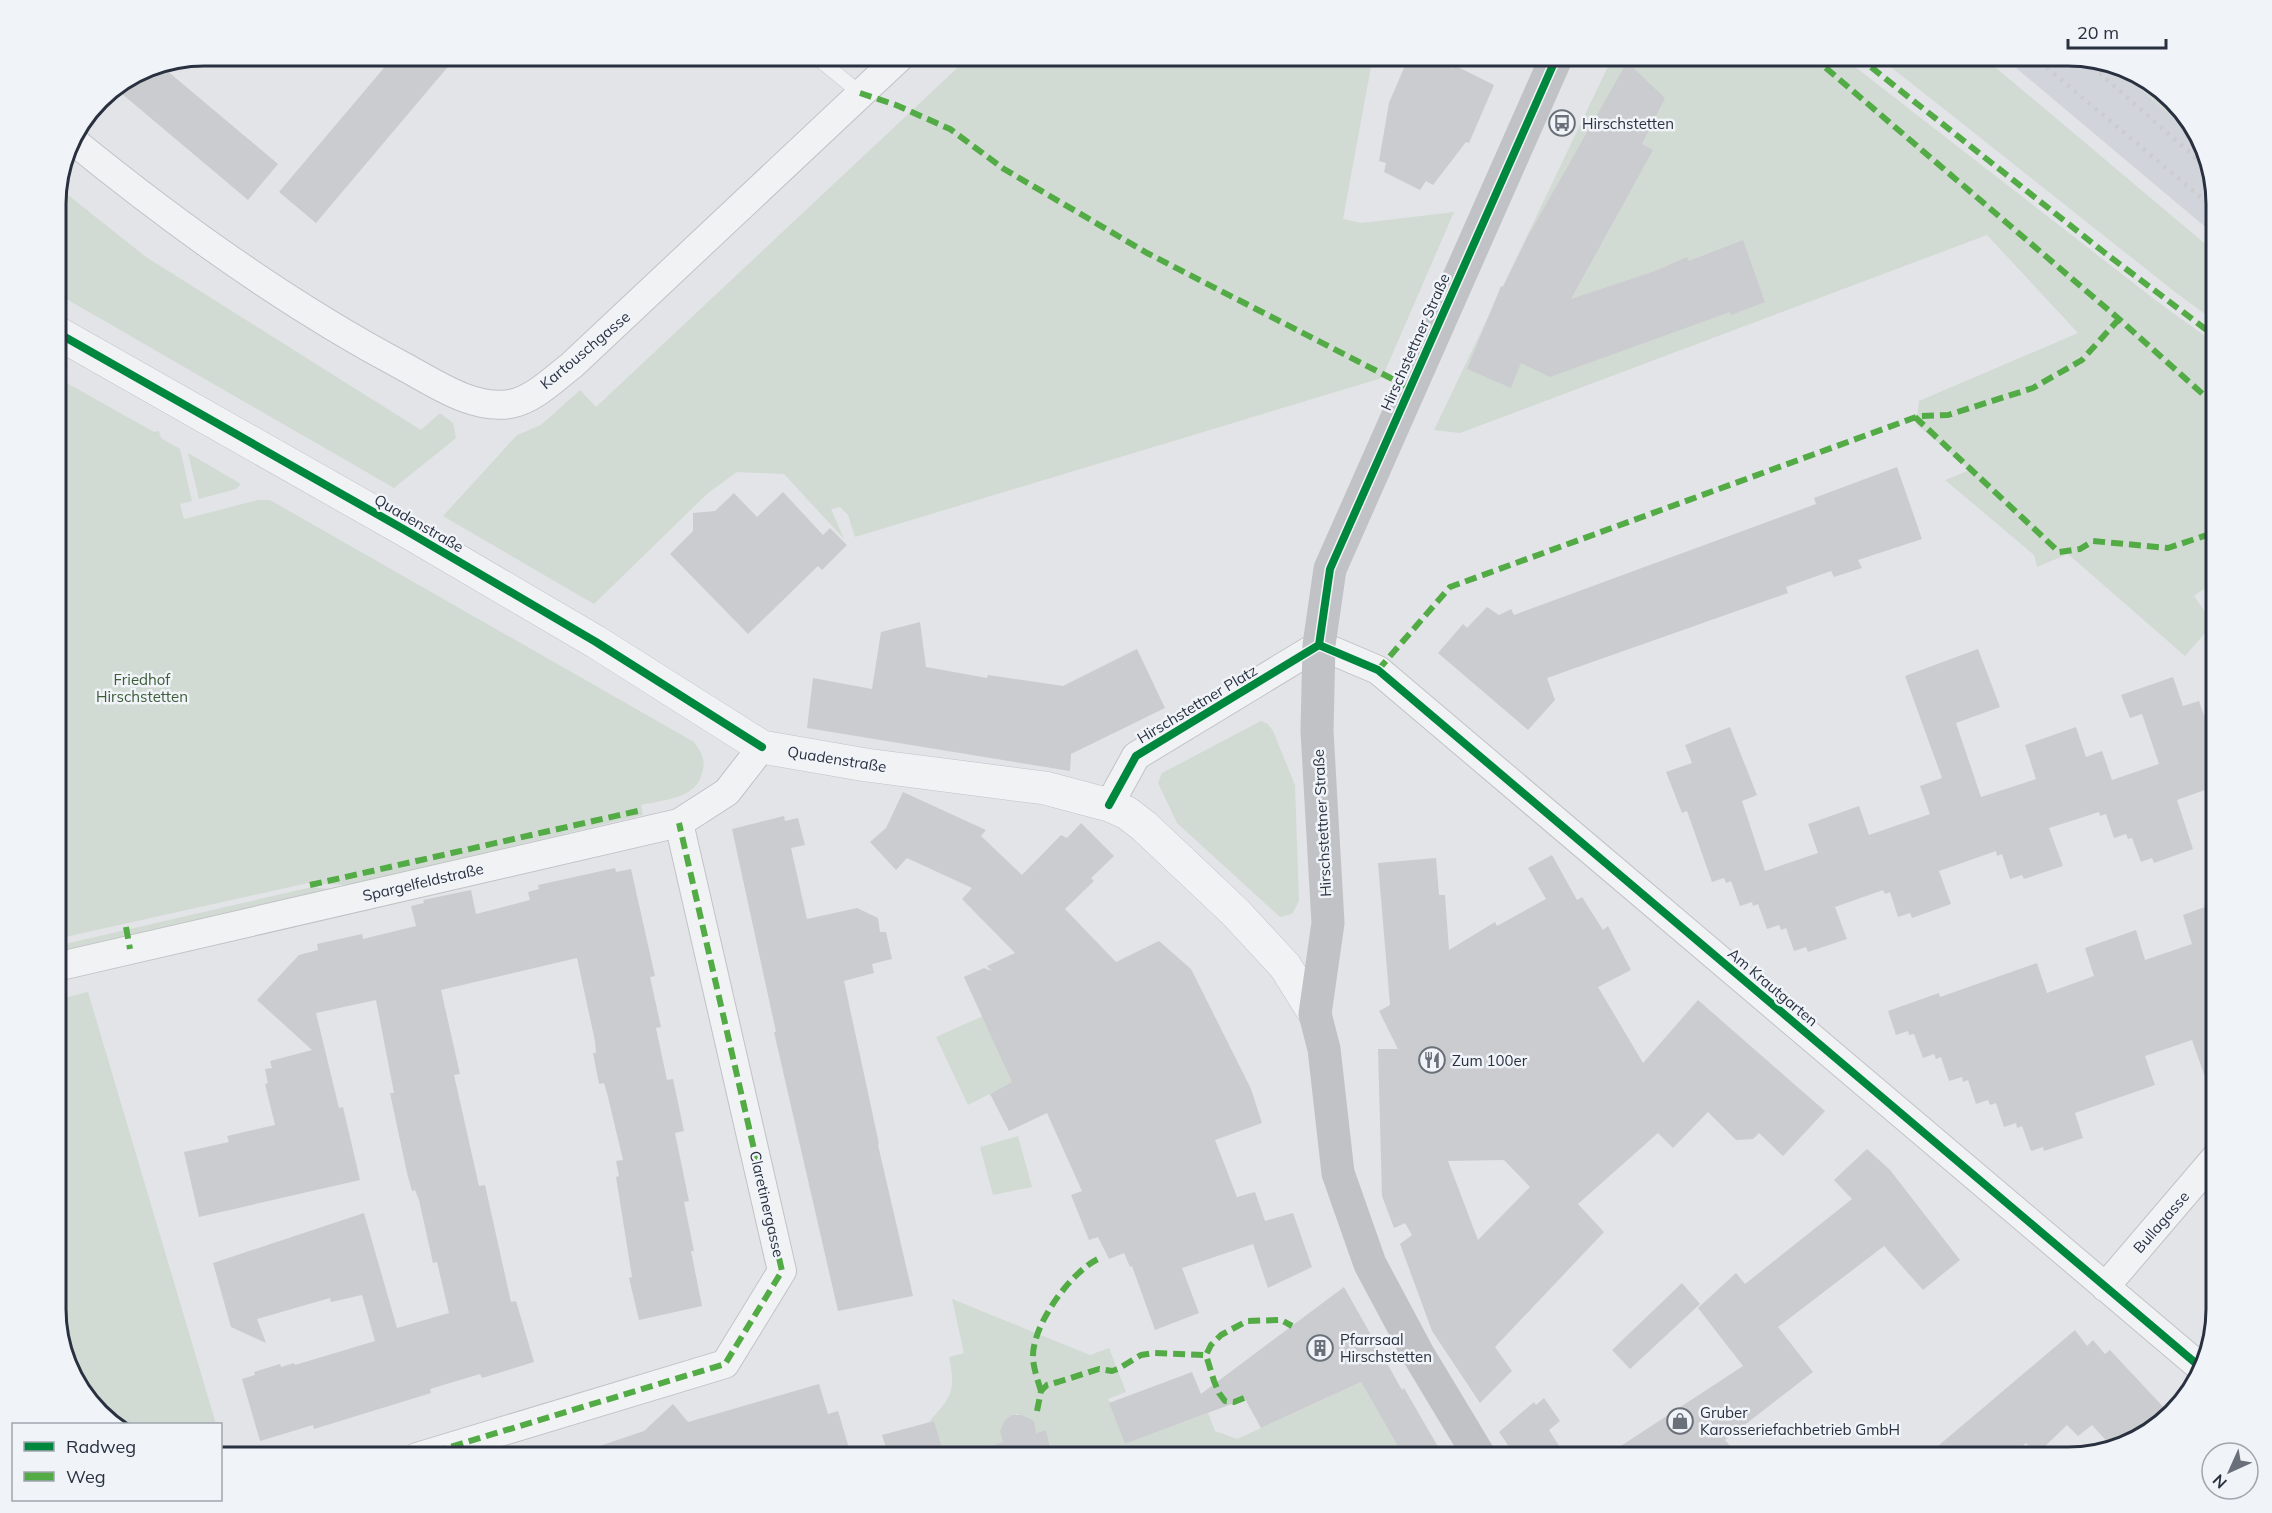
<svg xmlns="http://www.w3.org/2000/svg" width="2272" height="1513" viewBox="0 0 2272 1513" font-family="Mulish,sans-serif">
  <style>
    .built { fill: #d1d4da }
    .green { fill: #d2dbd3 }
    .building { fill: #cbcccf; fill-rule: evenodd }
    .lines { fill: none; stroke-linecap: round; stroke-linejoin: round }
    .service-casing { stroke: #c0c2c5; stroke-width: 15 }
    .minor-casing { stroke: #c0c2c5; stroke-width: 30 }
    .tertiary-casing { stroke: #c0c2c5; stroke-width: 34 }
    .service { stroke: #f1f2f4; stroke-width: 14 }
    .minor { stroke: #f1f2f4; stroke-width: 28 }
    .tertiary { stroke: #f1f2f4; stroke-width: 33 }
    .secondary { stroke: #c0c2c6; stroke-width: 33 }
    .rail { stroke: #cbcccf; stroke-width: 4.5; stroke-dasharray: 3 6; stroke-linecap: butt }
    .quiet { stroke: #53ab46; stroke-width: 6; stroke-dasharray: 12 6; stroke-linecap: butt }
    .cycleway-casing { stroke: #f0f3f7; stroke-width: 11 }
    .cycleway { stroke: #00873e; stroke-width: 8 }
    .labels { text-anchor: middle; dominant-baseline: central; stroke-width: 5; stroke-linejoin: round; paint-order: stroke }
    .poi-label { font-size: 15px; fill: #293140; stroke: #f0f3f7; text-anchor: start }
    .street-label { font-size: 15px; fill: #293140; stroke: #f0f3f7 }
    .park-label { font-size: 15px; fill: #3c5c37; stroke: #f0f3f7 }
    .rim { fill: none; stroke: #293140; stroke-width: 3 }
  </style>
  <rect width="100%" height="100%" fill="#e2e4e7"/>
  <path class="built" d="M 2002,56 L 2068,56 L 2121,72 L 2202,143 L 2216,204 L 2216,236 Z"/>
  <path class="green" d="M 970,56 L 1373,56 L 1343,219 L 1362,223 L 1454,212 L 1382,378 L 855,537 L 848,515 L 840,507 L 831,509 L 844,539 L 784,474 L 737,472 L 708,493 L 594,604 L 443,516 L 517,435 L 541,425 L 580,390 L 596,407 Z
    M 1613,56 L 1841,56 L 2158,302 L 2216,344 L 2216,580 L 2194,596 L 2206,613 L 2216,607 L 2216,625 L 2206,632 L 2185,656 L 2068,554 L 2037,567 L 2034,555 L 1945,480 L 1970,470 L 1916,424 L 1919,401 L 2078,333 L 1987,235 L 1460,433 L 1434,430 Z
    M 1877,56 L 1982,56 L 2216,253 L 2216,275 L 2212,281 L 2216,286 L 2216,322 L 2175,292 Z
    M 2121,72 L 2151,81 L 2201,138 L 2202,143 Z
    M 58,187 L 146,257 L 421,430 L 440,413 L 453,423 L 456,438 L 394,488 L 56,293 L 56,195 Z
    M 56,377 L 154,432 L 159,431 L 161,438 L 180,449 L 192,501 L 180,504 L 184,519 L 258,500 L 270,500 L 694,742 C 702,752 706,761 702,773 C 696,799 663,800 641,805 L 643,815 L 347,885 L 308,883 L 56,939 Z
    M 188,453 L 241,484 L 236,489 L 199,499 Z
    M 1261,721 L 1268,724 L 1273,731 L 1295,785 L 1299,901 L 1292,914 L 1280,917 L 1177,823 L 1158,783 L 1162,773 Z
    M 312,887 L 329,889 L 56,956 L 56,946 Z
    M 88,992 L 216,1424 L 114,1424 L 75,1383 L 56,1318 L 56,1000 Z
    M 983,1016 L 1013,1082 L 968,1105 L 936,1037 Z
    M 1018,1136 L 1032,1187 L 993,1195 L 980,1147 Z
    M 952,1299 L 1090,1355 L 1109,1348 L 1126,1392 L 1108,1399 L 1125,1444 L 1208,1413 L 1215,1431 L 1237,1439 L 1361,1382 L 1404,1457 L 1083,1457 L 1082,1456 L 1076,1457 L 1045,1457 L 1042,1450 L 1051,1447 L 1046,1430 L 1036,1433 C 1034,1423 1028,1416 1017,1414 L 1005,1420 L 1003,1443 L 989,1446 L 992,1457 L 945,1457 L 933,1421 L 929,1422 C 952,1396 956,1392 949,1357 L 964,1353 Z"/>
  <path class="building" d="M 394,56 L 457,56 L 316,223 L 279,192 Z
    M 1409,56 L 1426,56 L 1453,68 L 1454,65 L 1494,85 L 1469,143 L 1466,142 L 1433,185 L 1426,181 L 1420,190 L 1384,172 L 1386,163 L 1379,161 L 1389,103 Z
    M 1627,62 L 1665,98 L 1642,144 L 1653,150 L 1571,299 L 1655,271 L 1687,257 L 1689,261 L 1743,240 L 1765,302 L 1731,315 L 1730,312 L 1550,377 L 1521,363 L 1511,388 L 1467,369 L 1501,286 L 1503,287 L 1528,236 Z
    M 159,64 L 278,164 L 248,200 L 115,88 L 148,67 Z
    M 1897,467 L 1922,539 L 1858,560 L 1862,568 L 1834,577 L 1831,571 L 1786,587 L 1788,593 L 1547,678 L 1555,700 L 1528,730 L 1438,653 L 1463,624 L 1467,628 L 1487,607 L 1499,615 L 1511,609 L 1514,615 L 1816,504 L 1814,498 Z
    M 783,492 L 823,535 L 830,528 L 847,545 L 822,570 L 818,566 L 748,634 L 670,554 L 693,531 L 693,513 L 715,511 L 734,493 L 757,517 Z
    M 920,622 L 926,667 L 987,678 L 988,675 L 1063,686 L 1137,649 L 1165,708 L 1071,754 L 1070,771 L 807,728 L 813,678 L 872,689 L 881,632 Z
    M 1978,649 L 2000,707 L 1956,723 L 1981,797 L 2036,779 L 2025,745 L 2076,727 L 2086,757 L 2102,751 L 2112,780 L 2159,764 L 2142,714 L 2130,718 L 2121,695 L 2173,677 L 2183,706 L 2199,701 L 2209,730 L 2216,727 L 2216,786 L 2177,800 L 2193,849 L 2154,863 L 2152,858 L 2141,862 L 2132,838 L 2128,839 L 2126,834 L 2114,838 L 2106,814 L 2100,816 L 2099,812 L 2049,828 L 2063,866 L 2024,879 L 2022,875 L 2010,879 L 2002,854 L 1997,856 L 1996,851 L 1939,871 L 1951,904 L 1912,918 L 1910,913 L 1898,917 L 1890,892 L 1885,894 L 1883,890 L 1835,907 L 1847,939 L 1808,952 L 1806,947 L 1794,951 L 1786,928 L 1781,930 L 1779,925 L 1767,929 L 1758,904 L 1753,906 L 1752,902 L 1740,906 L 1731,881 L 1726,883 L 1724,878 L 1712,882 L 1687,811 L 1682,813 L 1666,772 L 1692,763 L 1685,745 L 1730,727 L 1757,795 L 1742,801 L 1765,871 L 1818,853 L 1808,824 L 1859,806 L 1869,835 L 1930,814 L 1920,786 L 1942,778 L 1905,676 Z
    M 903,792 L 986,830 L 981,836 L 1022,875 L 1061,835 L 1067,838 L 1081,823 L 1114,856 L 1091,878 L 1094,881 L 1065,909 L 1116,962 L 1159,941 L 1191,969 L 1251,1089 L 1262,1123 L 1215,1140 L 1237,1197 L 1255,1192 L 1265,1221 L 1293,1213 L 1312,1267 L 1268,1288 L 1253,1244 L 1182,1268 L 1199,1313 L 1155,1330 L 1132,1266 L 1130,1267 L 1124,1253 L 1109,1259 L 1098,1237 L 1089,1240 L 1071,1195 L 1082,1191 L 1047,1113 L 1009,1131 L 990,1094 L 1012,1082 L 964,977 L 984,968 L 992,971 L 987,966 L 1015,953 L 962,899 L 972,888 L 907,858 L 896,870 L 870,842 L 886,828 Z
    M 784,816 L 785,821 L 798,818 L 805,845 L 791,848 L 807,919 L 857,908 L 878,918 L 880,932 L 886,932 L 892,959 L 872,964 L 874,973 L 844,981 L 879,1144 L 878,1145 L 913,1296 L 838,1311 L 774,1032 L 776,1032 L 732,829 Z
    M 1552,855 L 1577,900 L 1582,897 L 1603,930 L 1608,926 L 1631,970 L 1598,987 L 1643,1063 L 1698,1000 L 1825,1111 L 1783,1156 L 1759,1133 L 1753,1139 L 1736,1140 L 1708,1112 L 1673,1148 L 1658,1133 L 1578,1204 L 1604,1232 L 1495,1347 L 1512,1371 L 1480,1403 L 1432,1331 L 1400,1244 L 1412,1235 L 1405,1223 L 1394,1228 L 1382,1196 L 1378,1049 L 1398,1049 L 1379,1011 L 1390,1005 L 1378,863 L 1436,858 L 1439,895 L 1445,895 L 1449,950 L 1495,922 L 1497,926 L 1546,899 L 1528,868 ZM 1504,1160 L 1530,1187 L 1478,1240 L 1448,1161 Z
    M 615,868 L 616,872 L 631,869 L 655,976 L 650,977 L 661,1027 L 656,1028 L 667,1080 L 673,1079 L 684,1131 L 675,1133 L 689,1201 L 684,1202 L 694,1251 L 691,1251 L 702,1306 L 639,1320 L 629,1278 L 632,1277 L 616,1177 L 619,1176 L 616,1161 L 623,1160 L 607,1093 L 604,1083 L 599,1084 L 593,1053 L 596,1053 L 595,1041 L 577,958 L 441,990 L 460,1074 L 454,1075 L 479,1186 L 485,1185 L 511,1302 L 516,1301 L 534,1362 L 482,1378 L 480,1374 L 430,1389 L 431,1393 L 314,1429 L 313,1425 L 260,1441 L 242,1379 L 255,1375 L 254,1372 L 280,1364 L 281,1367 L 294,1363 L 295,1365 L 375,1341 L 362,1295 L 331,1302 L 330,1298 L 257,1319 L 266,1343 L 231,1327 L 213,1263 L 364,1213 L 397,1328 L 449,1313 L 437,1262 L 433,1263 L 419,1200 L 415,1190 L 412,1191 L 407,1173 L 390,1093 L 394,1093 L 376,1000 L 316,1013 L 339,1108 L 343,1107 L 360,1180 L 199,1217 L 184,1152 L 229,1142 L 227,1136 L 275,1125 L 265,1084 L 268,1083 L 265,1069 L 272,1068 L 270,1061 L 312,1050 L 257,1000 L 299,955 L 318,950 L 317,944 L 362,934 L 363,939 L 416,926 L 411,906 L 424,903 L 423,900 L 471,890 L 476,914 L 530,900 L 528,892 L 539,889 L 538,885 Z
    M 2216,903 L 2216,1097 L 2212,1097 L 2192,1040 L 2145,1056 L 2155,1085 L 2075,1113 L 2083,1138 L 2044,1151 L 2043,1147 L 2031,1151 L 2022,1126 L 2017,1128 L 2016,1123 L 2004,1127 L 1996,1103 L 1990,1105 L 1988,1100 L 1976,1104 L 1968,1080 L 1963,1082 L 1962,1077 L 1949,1081 L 1941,1057 L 1936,1059 L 1934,1054 L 1923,1058 L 1914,1034 L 1909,1035 L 1908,1031 L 1896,1035 L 1888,1011 L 1939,993 L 1940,997 L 2037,963 L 2047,993 L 2094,976 L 2085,948 L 2136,930 L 2145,960 L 2192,944 L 2183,915 Z
    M 1867,1149 L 1890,1170 L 1960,1260 L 1923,1290 L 1884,1246 L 1778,1327 L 1813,1372 L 1725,1440 L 1739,1457 L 1604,1457 L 1743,1366 L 1698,1308 L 1736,1273 L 1745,1284 L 1852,1199 L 1834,1180 Z
    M 1682,1283 L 1700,1304 L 1630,1369 L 1612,1350 Z
    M 1344,1287 L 1402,1390 L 1404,1388 L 1444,1457 L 1404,1457 L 1361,1382 L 1261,1428 L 1245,1399 L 1125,1444 L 1109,1403 L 1192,1372 L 1201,1394 Z
    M 2075,1330 L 2087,1346 L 2093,1340 L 2105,1354 L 2110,1350 L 2168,1412 L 2134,1442 L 2112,1447 L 2092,1425 L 2078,1436 L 2067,1425 L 2037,1454 L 2026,1443 L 2011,1457 L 1925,1457 Z
    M 819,1384 L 828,1414 L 838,1411 L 852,1458 L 580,1458 L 579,1453 L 644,1431 L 673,1404 L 688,1422 Z
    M 1544,1398 L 1560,1421 L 1549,1430 L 1566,1457 L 1516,1457 L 1499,1432 L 1534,1402 L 1536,1405 Z
    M 1012,1415 L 1022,1415 L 1034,1421 L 1036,1433 L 1046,1430 L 1053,1457 L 977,1458 L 976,1451 L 1003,1442 L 1000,1431 L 1005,1420 Z
    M 934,1421 L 945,1458 L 889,1458 L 882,1435 Z"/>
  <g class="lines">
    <g class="service-casing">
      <path id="service" d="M 815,56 L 860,93"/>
    </g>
    <g class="minor-casing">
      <path id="minor" d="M 71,139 C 174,223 283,302 401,365 C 433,382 472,410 510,404 C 533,400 554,379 572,365 L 901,56
        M 1109,805 L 1136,756 L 1319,645 L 1378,670 L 2199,1366
        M 56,967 L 679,823 L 727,792 L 762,747
        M 2105,1287 L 2216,1157
        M 417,1457 L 725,1364 L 782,1271 L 679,823"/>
    </g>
    <g class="tertiary-casing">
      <path id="tertiary" d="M 56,332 L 405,530 L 596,642 L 762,747 L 866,765 L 1045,788 L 1109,805 L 1127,813 L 1144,826 L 1236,913 L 1285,966 L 1315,1014"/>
    </g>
    <use href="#service" class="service"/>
    <use href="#minor" class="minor"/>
    <use href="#tertiary" class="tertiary"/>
    <path class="secondary" d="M 1480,1457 L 1418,1354 L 1370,1264 L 1338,1173 L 1324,1049 L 1315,1014 L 1328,923 L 1317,731 L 1319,645 L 1330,569 L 1557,56"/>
    <path class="rail" d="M 2033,56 L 2216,210
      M 2086,61 L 2208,169"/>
    <path class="quiet" d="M 1812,56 L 2119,319 L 2216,406
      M 1857,56 L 2105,253 L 2216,337
      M 860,93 L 896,105 L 950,129 L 1004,169 L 1147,253 L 1410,388
      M 1915,417 L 2059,552 L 2080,549 L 2093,541 L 2168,548 L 2216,532
      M 1378,670 L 1450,587 L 1919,416 L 1948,415 L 2033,388 L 2082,360 L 2119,319
      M 310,885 L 642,810
      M 126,927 L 130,949
      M 1041,1391 C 1038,1381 1034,1370 1033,1359 C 1031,1326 1071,1271 1100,1258
      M 1244,1398 L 1234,1402 L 1225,1401 L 1219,1393 L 1214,1381 L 1206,1355 L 1211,1345 L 1221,1335 L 1247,1321 L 1281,1320 L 1292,1326
      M 1037,1411 L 1041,1391 L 1047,1385 L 1058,1382 L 1099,1369 L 1112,1371 L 1118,1369 L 1141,1355 L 1154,1353 L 1206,1355
      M 417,1457 L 725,1364 L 782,1271 L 679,823"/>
    <g class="cycleway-casing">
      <path id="cycleway" d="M 56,332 L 405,530 L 596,642 L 762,747
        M 1319,645 L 1378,670 L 2199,1366
        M 1319,645 L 1330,569 L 1557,56
        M 1109,805 L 1136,756 L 1319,645"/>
    </g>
    <use href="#cycleway" class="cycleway"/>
  </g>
  <defs>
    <g id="bus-ring" transform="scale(1.35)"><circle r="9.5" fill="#f0f3f7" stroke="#6a707a" stroke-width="1.5"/><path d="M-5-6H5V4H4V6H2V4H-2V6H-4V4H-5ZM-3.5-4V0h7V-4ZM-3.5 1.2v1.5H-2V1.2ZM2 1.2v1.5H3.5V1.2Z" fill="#6a707a"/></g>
    <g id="restaurant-ring" transform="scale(1.35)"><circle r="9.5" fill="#f0f3f7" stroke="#6a707a" stroke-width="1.5"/><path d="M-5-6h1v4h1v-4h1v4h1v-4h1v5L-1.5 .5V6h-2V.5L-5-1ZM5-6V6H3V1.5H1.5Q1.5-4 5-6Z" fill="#6a707a"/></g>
    <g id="building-ring" transform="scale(1.35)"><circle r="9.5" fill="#f0f3f7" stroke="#6a707a" stroke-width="1.5"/><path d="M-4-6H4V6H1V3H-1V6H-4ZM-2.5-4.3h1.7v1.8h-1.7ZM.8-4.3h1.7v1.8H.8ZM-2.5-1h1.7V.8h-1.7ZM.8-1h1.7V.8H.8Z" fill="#6a707a"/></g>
    <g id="shop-ring" transform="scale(1.35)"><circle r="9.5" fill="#f0f3f7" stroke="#6a707a" stroke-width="1.5"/><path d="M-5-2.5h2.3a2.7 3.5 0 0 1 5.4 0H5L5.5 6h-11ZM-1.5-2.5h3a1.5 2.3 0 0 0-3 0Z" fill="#6a707a"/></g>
  </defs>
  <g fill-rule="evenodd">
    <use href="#bus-ring" x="1562" y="123"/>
    <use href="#restaurant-ring" x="1432" y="1060"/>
    <use href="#building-ring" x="1320" y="1348"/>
    <use href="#shop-ring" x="1680" y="1421"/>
  </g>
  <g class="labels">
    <g class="poi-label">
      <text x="1582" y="123">Hirschstetten</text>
      <text x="1452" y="1060">Zum 100er</text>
      <text x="1340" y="1339">Pfarrsaal<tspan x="1340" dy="17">Hirschstetten</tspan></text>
      <text x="1700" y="1412">Gruber<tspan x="1700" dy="17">Karosseriefachbetrieb GmbH</tspan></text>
    </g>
    <g class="street-label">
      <text transform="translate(1415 342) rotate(-66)">Hirschstettner Straße</text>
      <text transform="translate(585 350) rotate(-40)">Kartouschgasse</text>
      <text transform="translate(419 523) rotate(30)">Quadenstraße</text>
      <text transform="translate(1197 704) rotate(-31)">Hirschstettner Platz</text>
      <text transform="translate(837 759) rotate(9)">Quadenstraße</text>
      <text transform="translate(1322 823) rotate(-93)">Hirschstettner Straße</text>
      <text transform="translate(423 882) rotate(-13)">Spargelfeldstraße</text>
      <text transform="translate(1773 987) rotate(40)">Am Krautgarten</text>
      <text transform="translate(767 1204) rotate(77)">Claretinergasse</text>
      <text transform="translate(2161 1222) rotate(-49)">Bullagasse</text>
    </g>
    <g class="park-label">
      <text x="142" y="679">Friedhof<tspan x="142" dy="17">Hirschstetten</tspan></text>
    </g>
  </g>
  <path d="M0 0H2272V1513H0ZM204 66H2068A138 138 0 0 1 2206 204V1309A138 138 0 0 1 2068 1447H204A138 138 0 0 1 66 1309V204A138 138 0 0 1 204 66Z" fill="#f0f3f7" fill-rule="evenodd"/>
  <path class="rim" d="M204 66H2068A138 138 0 0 1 2206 204V1309A138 138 0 0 1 2068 1447H204A138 138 0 0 1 66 1309V204A138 138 0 0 1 204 66Z"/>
  <rect x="12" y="1423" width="210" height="78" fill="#f0f3f7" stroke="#a0a5ae" stroke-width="1.5"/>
  <rect x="24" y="1442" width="30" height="9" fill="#00873e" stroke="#a0a5ae" stroke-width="1.5"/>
  <text x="66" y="1453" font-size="18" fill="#293140">Radweg</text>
  <rect x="24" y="1472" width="30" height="9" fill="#53ab46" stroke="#a0a5ae" stroke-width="1.5"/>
  <text x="66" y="1483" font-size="18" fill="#293140">Weg</text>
  <g transform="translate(2230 1471) rotate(225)"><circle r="28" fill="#f0f3f7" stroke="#a0a5ae" stroke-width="1.5"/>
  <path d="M0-4.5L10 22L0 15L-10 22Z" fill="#6a707a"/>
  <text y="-9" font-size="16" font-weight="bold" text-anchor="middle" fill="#293140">N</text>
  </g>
  <path d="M2068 39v9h98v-9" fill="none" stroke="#293140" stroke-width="3"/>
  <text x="2077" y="39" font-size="18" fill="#293140" stroke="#f0f3f7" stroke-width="4.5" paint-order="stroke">20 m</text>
</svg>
